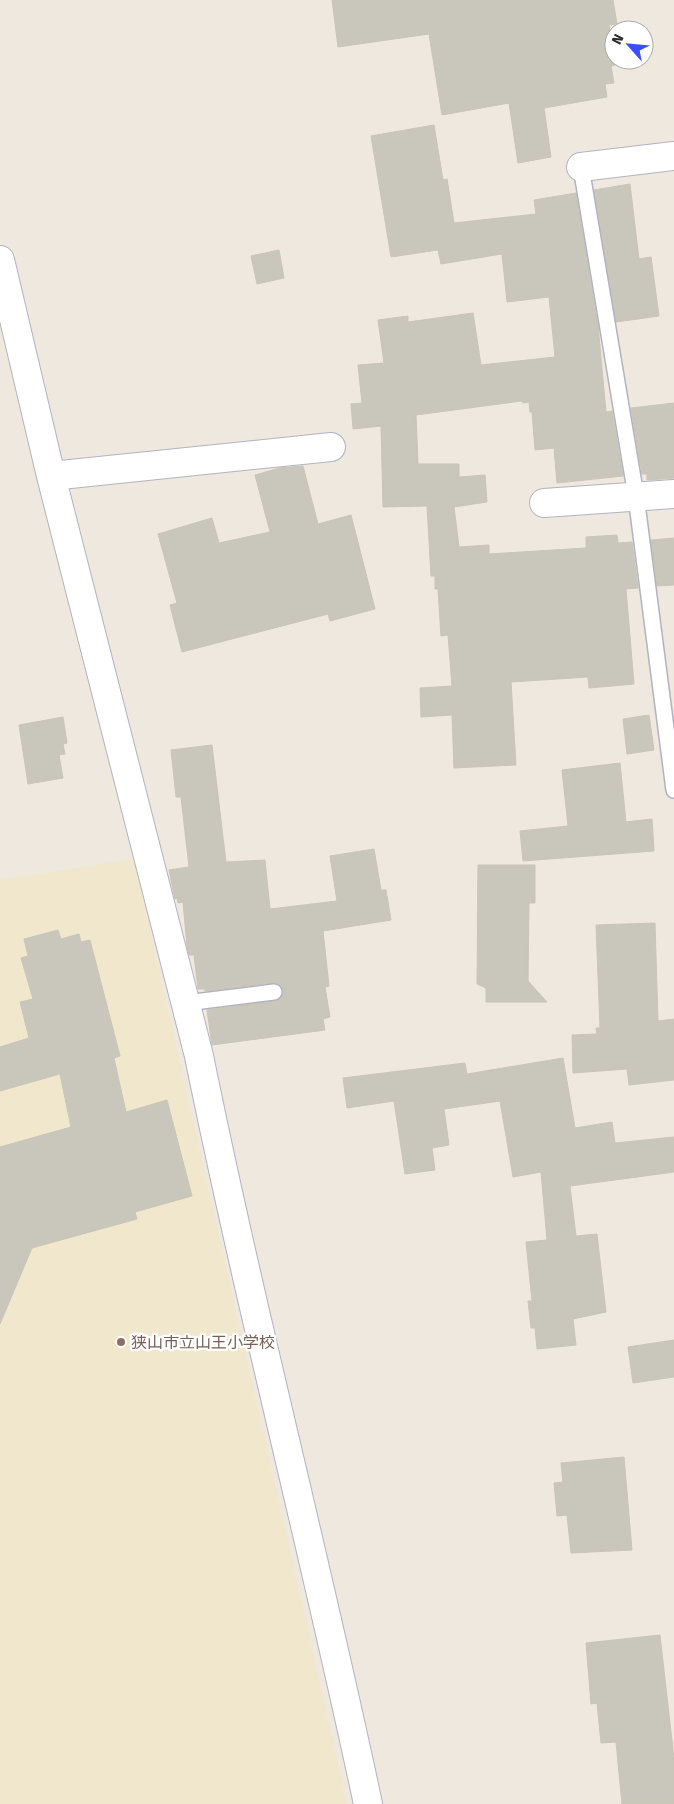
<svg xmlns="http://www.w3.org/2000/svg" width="674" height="1804" viewBox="0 0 674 1804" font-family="'Fira Sans','Noto Sans JP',sans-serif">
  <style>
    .education { fill: #f0e7cd }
    .building { fill: #c9c6bc; stroke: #cac5b7 }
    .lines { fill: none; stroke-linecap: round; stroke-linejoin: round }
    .lane-casing { stroke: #b2b3c0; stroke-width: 18 }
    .street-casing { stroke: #b2b3c0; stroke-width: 30 }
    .lane { stroke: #fff; stroke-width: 15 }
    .street { stroke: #fff; stroke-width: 28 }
    .education-dot { fill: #8d6e63; stroke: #fff; stroke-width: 2 }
    .labels { text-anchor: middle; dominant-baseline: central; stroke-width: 4.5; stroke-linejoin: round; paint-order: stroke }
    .education-label { font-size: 16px; fill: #785e54; stroke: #fff; text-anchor: start }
  </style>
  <rect width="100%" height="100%" fill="#eee8de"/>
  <path class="education" d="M 134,859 L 347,1804 L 0,1804 L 0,880 Z"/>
  <path class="building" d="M 332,0 L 613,0 L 617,24 L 609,25 L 615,65 L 611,66 L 614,83 L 605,84 L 607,97 L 544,108 L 551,157 L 518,163 L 509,103 L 442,115 L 429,34 L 338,47 Z
    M 434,125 L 443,180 L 447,179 L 454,223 L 536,214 L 534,200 L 576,193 L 598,325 L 606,412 L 612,411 L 623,476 L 557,483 L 554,448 L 535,450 L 532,412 L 530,412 L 529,402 L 523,403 L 522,401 L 416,415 L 418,464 L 459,464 L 459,477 L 485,475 L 487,502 L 454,507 L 459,547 L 489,545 L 489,554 L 586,548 L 586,537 L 617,535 L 618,543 L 632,542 L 638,588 L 626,589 L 634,684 L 589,688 L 588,677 L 511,682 L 516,765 L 454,768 L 452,715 L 421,717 L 420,688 L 452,686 L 448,635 L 441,636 L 438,589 L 435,589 L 435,576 L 431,576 L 427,506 L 383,507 L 381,426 L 353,429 L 351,404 L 362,403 L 358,365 L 384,363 L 378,320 L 408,316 L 408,322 L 473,313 L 481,365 L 555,357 L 549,297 L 507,302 L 502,254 L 441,264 L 438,250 L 391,257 L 371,136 Z
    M 630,184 L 639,259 L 651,257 L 659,316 L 616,322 L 594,190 Z
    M 279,250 L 284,278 L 257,284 L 251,256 Z
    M 674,403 L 674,478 L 647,480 L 647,474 L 642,474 L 631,408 Z
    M 303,466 L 318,524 L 351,515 L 375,609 L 330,621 L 328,614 L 182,652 L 170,605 L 177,603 L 158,534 L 212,518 L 219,543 L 270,532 L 255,475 L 280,468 Z
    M 674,538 L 674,585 L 657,586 L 651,540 Z
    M 649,715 L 654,750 L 627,754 L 623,719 Z
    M 63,717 L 67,743 L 63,744 L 65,754 L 59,755 L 63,778 L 28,784 L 19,725 Z
    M 212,745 L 226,862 L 265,860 L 270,909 L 337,901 L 330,856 L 374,849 L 381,890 L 386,890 L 391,920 L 323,931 L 329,986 L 325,987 L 330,1017 L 323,1019 L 325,1030 L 212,1045 L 207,1010 L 275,1001 L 280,999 L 283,991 L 281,986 L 273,983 L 205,991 L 205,989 L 198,989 L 194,955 L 189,955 L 187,946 L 183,902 L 178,903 L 177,898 L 175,899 L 169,870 L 189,867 L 181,797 L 176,797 L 171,750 Z
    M 620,763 L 626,822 L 652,819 L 654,851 L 523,861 L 520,831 L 568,826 L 562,770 Z
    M 478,865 L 535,865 L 535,903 L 529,903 L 528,981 L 547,1002 L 486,1002 L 486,988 L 477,984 Z
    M 655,923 L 658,1021 L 674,1019 L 674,1080 L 629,1085 L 627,1069 L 573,1073 L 572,1035 L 597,1034 L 596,1028 L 600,1028 L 596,925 Z
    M 58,930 L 61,939 L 79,934 L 81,942 L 90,940 L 120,1056 L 114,1058 L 126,1112 L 167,1100 L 192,1196 L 135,1212 L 137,1219 L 32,1248 L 0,1324 L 0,1147 L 71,1127 L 60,1074 L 0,1091 L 0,1047 L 29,1038 L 20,1002 L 33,999 L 21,958 L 28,956 L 24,939 Z
    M 563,1058 L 575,1128 L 612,1122 L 615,1143 L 674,1137 L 674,1172 L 570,1186 L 576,1236 L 597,1234 L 606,1312 L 573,1319 L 576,1345 L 537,1349 L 535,1328 L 531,1328 L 528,1301 L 532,1301 L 526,1242 L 547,1240 L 541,1172 L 513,1177 L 500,1101 L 444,1109 L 449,1145 L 432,1148 L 435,1170 L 405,1174 L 394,1101 L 347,1108 L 343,1078 L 465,1063 L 467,1074 Z
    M 674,1340 L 674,1377 L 633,1383 L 628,1347 Z
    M 624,1457 L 632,1550 L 571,1553 L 567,1515 L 557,1516 L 554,1483 L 563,1482 L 561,1463 Z
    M 660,1635 L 674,1758 L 674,1804 L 622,1804 L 616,1742 L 601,1743 L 597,1703 L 591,1704 L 586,1643 Z"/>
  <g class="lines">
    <g class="lane-casing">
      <path id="lane" d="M 581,167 L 636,496 L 674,790
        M 186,1003 L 274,992"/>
    </g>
    <g class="street-casing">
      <path id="street" d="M 581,167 L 674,156
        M 0,260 L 51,476 L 199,1056 C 250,1307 315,1554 368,1804
        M 51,476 L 331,447
        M 544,503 L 674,494"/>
    </g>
    <use href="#lane" class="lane"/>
    <use href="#street" class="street"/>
  </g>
  <circle class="education-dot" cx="121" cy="1342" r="5"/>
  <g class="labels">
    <g class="education-label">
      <text x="131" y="1342">狭山市立山王小学校</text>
    </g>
  </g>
  <g transform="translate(629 45) rotate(297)"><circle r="24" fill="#ffffff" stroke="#ababab"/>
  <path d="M0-4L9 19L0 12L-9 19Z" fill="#3a4fff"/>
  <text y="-8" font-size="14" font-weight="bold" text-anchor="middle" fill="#2c2c2c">N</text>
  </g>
</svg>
